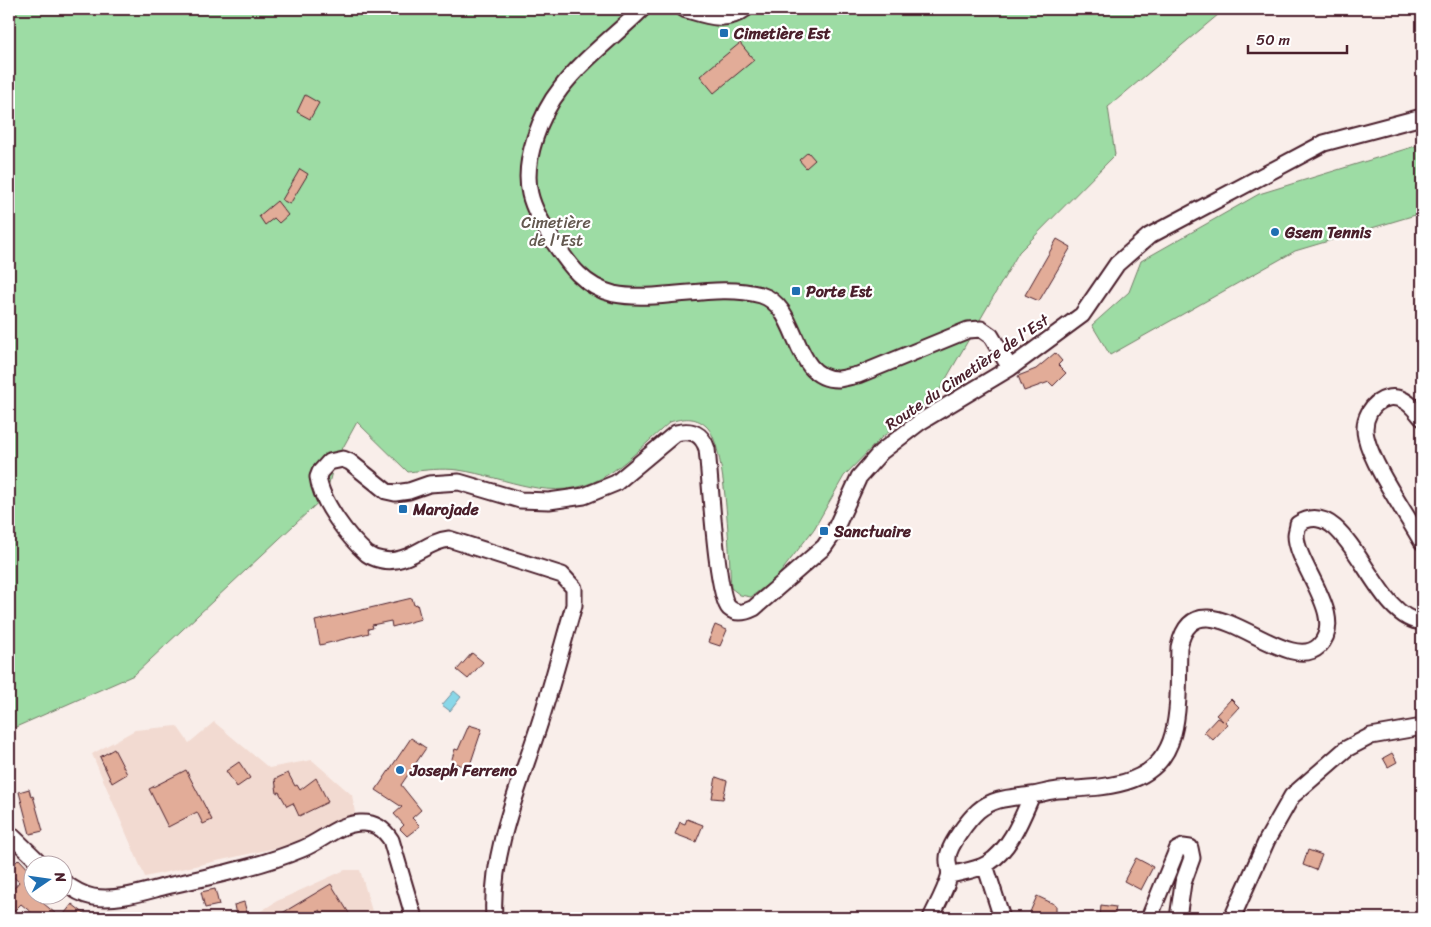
<svg xmlns="http://www.w3.org/2000/svg" width="1431" height="927" viewBox="0 0 1431 927" font-family="Sriracha,sans-serif">
  <style>
    .built { fill: #f2dad1 }
    .green { fill: #9ddca4; stroke: #747e68 }
    .water { fill: #89d7e8; stroke: #708d9c }
    .building { fill: #e2ac98; stroke: #4a1f2b }
    .lines { fill: none; stroke-linecap: round; stroke-linejoin: round }
    .street-casing { stroke: #4a1f2b; stroke-width: 19 }
    .street { stroke: #fff; stroke-width: 15 }
    .poi-dot { fill: #1f6fb2; stroke: #fff; stroke-width: 2 }
    .labels { text-anchor: middle; dominant-baseline: central; stroke-width: 4.5; stroke-linejoin: round; paint-order: stroke }
    .poi-label { font-size: 16px; font-weight: bold; fill: #4a1f2b; stroke: #fff; text-anchor: start }
    .park-label { font-size: 16px; fill: #63584f; stroke: #fff }
    .street-label { font-size: 16px; fill: #4a1f2b; stroke: #fff }
  </style>
  <rect width="100%" height="100%" fill="#f9eeea"/>
  <filter id="ink" filterUnits="userSpaceOnUse"><feTurbulence type="fractalNoise" baseFrequency=".02" numOctaves="2"/><feDisplacementMap in="SourceGraphic" scale="10" xChannelSelector="R" yChannelSelector="G"/><feConvolveMatrix kernelMatrix="1 2 1 2 8 2 1 2 1" color-interpolation-filters="sRGB"/></filter>
  <g filter="url(#ink)">
    <path class="built" d="M 214,722 L 269,768 L 312,760 L 352,795 L 355,813 L 294,844 L 145,877 L 92,754 L 135,730 L 177,726 L 189,743 Z
      M 345,870 L 360,870 L 374,918 L 250,918 L 277,901 Z"/>
    <path class="green" d="M 9,9 L 1225,9 L 1108,107 L 1115,155 L 1019,252 L 935,398 L 882,437 L 844,476 L 814,529 L 777,577 L 751,597 L 740,595 L 731,588 C 729,557 727,444 706,426 C 695,416 683,418 670,422 C 649,440 627,464 602,478 C 552,505 508,477 458,470 C 442,468 425,470 408,472 L 357,422 L 334,464 L 326,495 L 134,675 L 9,730 Z
      M 1422,144 L 1422,213 L 1295,251 L 1110,355 L 1092,325 L 1129,292 L 1141,261 L 1259,194 Z"/>
    <path class="water" d="M 454,691 L 461,697 L 450,711 L 442,705 Z"/>
    <path class="building" d="M 740,43 L 754,60 L 714,93 L 700,76 Z
      M 305,95 L 319,103 L 310,119 L 297,112 Z
      M 808,152 L 815,160 L 806,168 L 799,160 Z
      M 300,169 L 308,174 L 290,204 L 282,200 Z
      M 277,201 L 288,215 L 279,223 L 274,218 L 265,225 L 259,216 Z
      M 1057,239 L 1071,247 L 1039,301 L 1025,295 Z
      M 1055,353 L 1062,361 L 1058,365 L 1066,373 L 1053,386 L 1049,382 L 1024,391 L 1018,376 L 1036,369 Z
      M 412,598 L 414,605 L 417,604 L 421,619 L 392,627 L 391,621 L 372,625 L 373,628 L 368,629 L 369,633 L 320,645 L 315,621 Z
      M 715,625 L 727,630 L 720,646 L 708,642 Z
      M 472,653 L 483,662 L 468,679 L 457,670 Z
      M 1231,699 L 1239,707 L 1225,722 L 1228,724 L 1213,740 L 1204,732 L 1217,718 L 1223,721 L 1216,715 Z
      M 469,725 L 482,729 L 469,768 L 451,762 L 455,749 L 458,750 Z
      M 411,738 L 426,748 L 401,785 L 421,810 L 412,818 L 420,826 L 407,836 L 400,829 L 404,825 L 394,814 L 402,807 L 376,790 Z
      M 114,749 L 127,774 L 112,783 L 100,757 Z
      M 1392,753 L 1397,762 L 1388,767 L 1383,758 Z
      M 239,762 L 250,778 L 237,787 L 226,771 Z
      M 186,770 L 212,820 L 203,824 L 197,812 L 168,827 L 149,789 Z
      M 288,773 L 295,786 L 297,785 L 300,790 L 316,778 L 328,802 L 299,816 L 293,803 L 287,806 L 279,792 L 277,793 L 275,779 Z
      M 716,777 L 727,781 L 723,799 L 712,798 Z
      M 29,789 L 31,797 L 33,796 L 43,831 L 30,834 L 19,792 Z
      M 687,819 L 703,825 L 696,842 L 675,834 L 680,822 L 685,824 Z
      M 1308,850 L 1322,855 L 1316,870 L 1303,865 Z
      M 1136,858 L 1153,867 L 1141,890 L 1124,881 Z
      M 19,859 L 32,873 L 32,894 L 61,918 L 38,918 L 21,904 L 9,916 L 9,894 L 19,882 L 9,873 L 9,869 Z
      M 331,884 L 352,918 L 325,918 L 320,910 L 307,918 L 274,918 Z
      M 215,889 L 219,905 L 205,908 L 201,892 Z
      M 1037,896 L 1056,905 L 1056,918 L 1035,918 L 1036,916 L 1030,912 Z
      M 244,902 L 247,913 L 236,915 L 234,905 Z
      M 72,904 L 90,918 L 61,918 Z
      M 1101,905 L 1116,907 L 1114,918 L 1100,918 Z"/>
    <g class="lines">
      <g class="street-casing">
        <path id="street" d="M 642,9 C 616,35 584,58 561,88 C 541,113 522,161 530,194 C 534,211 544,226 553,241 C 569,265 584,287 614,294 C 659,303 717,282 761,295 C 801,307 791,381 839,379 C 845,378 852,376 858,375 L 968,330 L 981,329 L 991,336 L 1010,368
          M 684,9 C 705,15 725,24 745,9
          M 1422,418 C 1413,407 1404,395 1388,398 C 1371,402 1362,420 1366,437 C 1372,465 1407,515 1422,542
          M 9,833 L 41,864
          M 985,865 L 1002,918
          M 950,875 C 962,872 977,870 987,864 C 1010,850 1022,818 1032,795
          M 62,881 C 71,888 82,895 93,897 C 117,901 143,892 167,886 C 212,876 259,867 302,849 C 322,841 338,824 360,823 C 375,822 384,829 391,840 L 414,918
          M 494,918 C 490,850 521,783 541,719 C 553,681 563,643 574,605 L 574,588 L 562,575 L 449,539 C 429,541 416,557 396,560 C 387,562 374,559 367,554 C 348,537 321,502 318,477 L 320,472 L 329,462 L 343,459 L 350,462 L 386,491 L 395,493 L 409,491 L 429,484 L 459,482 L 520,500 L 549,501 L 584,496 L 616,483 L 676,433 C 692,429 702,434 707,449 C 710,474 716,595 729,608 C 737,615 746,612 754,608 L 824,547 L 833,534 L 859,477 L 881,452 L 920,422 L 1010,368 L 1082,315 L 1117,264 L 1149,236 L 1324,143 L 1422,117
          M 931,918 C 937,905 945,891 949,877 C 951,871 947,864 948,858 C 948,846 969,819 978,811 C 994,797 1012,798 1032,795 C 1040,794 1049,791 1058,790 C 1102,787 1159,789 1173,734 C 1180,707 1178,675 1179,647 C 1196,568 1285,679 1319,646 C 1348,617 1296,566 1296,535 C 1296,532 1298,527 1298,524 C 1349,491 1371,618 1422,622
          M 1149,918 L 1177,850 L 1183,847 L 1190,848 L 1192,858 L 1183,883 L 1178,918
          M 1232,918 L 1267,840 L 1292,796 L 1346,749 L 1371,736 L 1422,727"/>
      </g>
      <use href="#street" class="street"/>
    </g>
  </g>
  <g class="poi-dot">
    <rect x="719" y="28" width="10" height="10" rx="2.5"/>
    <circle cx="1275" cy="232" r="5"/>
    <rect x="791" y="286" width="10" height="10" rx="2.5"/>
    <rect x="398" y="504" width="10" height="10" rx="2.5"/>
    <rect x="819" y="526" width="10" height="10" rx="2.5"/>
    <circle cx="400" cy="770" r="5"/>
  </g>
  <g class="labels">
    <g class="poi-label">
      <text x="734" y="33">Cimetière Est</text>
      <text x="1285" y="232">Gsem Tennis</text>
      <text x="806" y="291">Porte Est</text>
      <text x="413" y="509">Marojade</text>
      <text x="834" y="531">Sanctuaire</text>
      <text x="410" y="770">Joseph Ferreno</text>
    </g>
    <g class="park-label">
      <text x="556" y="222">Cimetière<tspan x="556" dy="18">de l'Est</tspan></text>
    </g>
    <g class="street-label">
      <text transform="translate(967 372) rotate(-34)">Route du Cimetière de l'Est</text>
    </g>
  </g>
  <rect width="1431" height="927" fill="none" stroke="#fff" stroke-width="30"/>
  <rect x="15" y="15" width="1401" height="897" fill="none" stroke="#4a1f2b" stroke-width="2" filter="url(#ink)"/>
  <g transform="translate(48 880) rotate(77)"><circle r="24" fill="#ffffff" stroke="#b7a5aa"/>
  <path d="M0-4L9 19L0 12L-9 19Z" fill="#1f6fb2"/>
  <text y="-8" font-size="14" font-weight="bold" text-anchor="middle" fill="#4a1f2b">N</text>
  </g>
  <path d="M1248 45v8h99v-8" fill="none" stroke="#4a1f2b" stroke-width="2.5"/>
  <text x="1256" y="45" font-size="15" fill="#4a1f2b" stroke="#ffffff" stroke-width="4" paint-order="stroke">50 m</text>
</svg>
